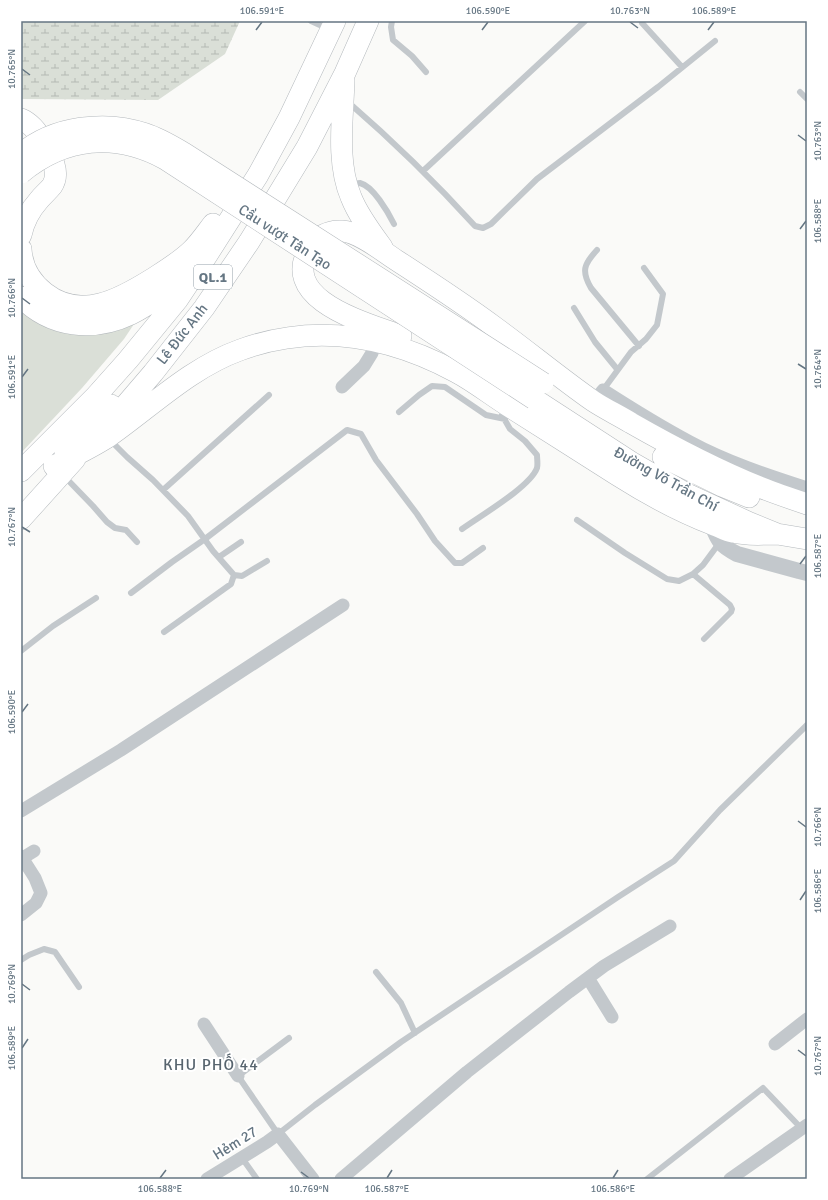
<svg xmlns="http://www.w3.org/2000/svg" width="828" height="1200" viewBox="0 0 828 1200" font-family="Signika,sans-serif">
  <style>
    .grass { fill: #dadfd7 }
    .wetland { fill: url(#wetland-marsh) }
    .lines { fill: none; stroke-linecap: round; stroke-linejoin: round }
    .trunk-casing { stroke: #b4b9bd; stroke-width: 22 }
    .service { stroke: #c3c8cc; stroke-width: 6 }
    .minor { stroke: #c3c8cc; stroke-width: 13 }
    .tertiary { stroke: #c3c8cc; stroke-width: 16 }
    .trunk { stroke: #fff; stroke-width: 21 }
    .trunk-bridge-casing { stroke: #b4b9bd; stroke-width: 22; stroke-linecap: butt }
    .trunk-bridge { stroke: #fff; stroke-width: 21 }
    .ticks { fill: none; stroke: #657683; stroke-width: 1.5 }
    .labels { text-anchor: middle; dominant-baseline: central; stroke-width: 4; stroke-linejoin: round; paint-order: stroke }
    .shield { fill: #fff; stroke: #939fa8; stroke-width: 1 }
    .shield-label { font-size: 14px; font-weight: bold; fill: #657683 }
    .street-label { font-size: 15px; fill: #657683; stroke: #fff }
    .neighbourhood-label { font-size: 16px; letter-spacing: 1px; fill: #57646e; stroke: #fff }
    .neatline { fill: none; stroke: #657683; stroke-width: 1.5 }
    .ticks-label { font-size: 10px; text-anchor: middle; fill: #657683 }
  </style>
  <defs>
    <pattern id="wetland-marsh" width="20" height="14" patternUnits="userSpaceOnUse"><rect width="20" height="14" fill="#dadfd7"/><path d="M1 5h8M5 5V1M11 12h8M15 12V8" fill="none" stroke="#b4b9b4"/></pattern>
  </defs>
  <rect width="100%" height="100%" fill="#fafaf8"/>
  <path class="grass" d="M 21,306 L 136,321 L 124,339 L 82,388 L 21,453 Z"/>
  <path class="wetland" d="M 21,21 L 240,21 L 225,54 L 158,100 L 21,99 Z"/>
  <g class="lines">
    <g class="trunk-casing">
      <path id="trunk" d="M 344,80 C 343,118 336,162 351,197 C 358,215 371,232 382,247
        M 21,119 C 31,123 39,134 44,143 C 51,155 61,173 52,186 C 48,191 43,195 39,200 C 30,210 24,221 21,235
        M 21,249 C 22,267 31,282 45,293 C 81,321 120,299 152,279 C 166,270 181,261 192,250 C 200,242 206,233 213,224
        M 21,297 C 51,328 93,332 131,314 C 151,304 169,289 186,275
        M 401,336 C 368,323 279,301 309,249 C 316,237 328,230 342,231 C 359,232 382,251 396,260 C 430,282 464,304 496,328 C 529,352 560,378 593,401 C 605,409 618,415 631,423 C 673,447 717,470 762,488 C 777,494 792,499 807,504
        M 534,399 L 631,462 L 687,494 L 750,523 L 777,534 L 807,539
        M 107,425 L 123,408 L 153,373 L 204,308 L 249,242 L 307,147 L 345,73 L 368,21
        M 65,454 L 111,405
        M 663,457 L 722,486 L 749,497
        M 54,466 C 72,457 91,448 108,437 C 151,407 190,368 240,350 C 314,323 387,335 456,372 C 475,382 492,396 510,407 C 546,430 581,452 617,475 C 647,494 680,512 714,525 C 720,527 726,531 733,532 C 747,536 763,534 777,534
        M 21,471 L 95,397 L 128,360 L 178,299 L 204,260 L 258,175 L 289,118 L 335,21
        M 21,519 L 75,459"/>
    </g>
    <path class="service" d="M 311,21 L 322,26
      M 392,21 L 391,27 L 393,40 L 412,56 L 426,72
      M 642,23 L 682,67
      M 800,92 L 807,99
      M 348,102 C 393,141 435,182 475,226 L 483,228 L 491,224 L 537,179 L 658,87 L 715,41
      M 423,171 L 585,21
      M 350,184 C 353,184 357,183 360,183 C 373,186 388,212 394,224
      M 597,250 C 584,264 581,271 591,288 L 639,346
      M 574,308 L 595,342 L 617,369
      M 603,390 L 631,352 L 646,339 L 657,325 L 663,294 L 644,268
      M 399,412 L 419,395 L 432,386 L 445,387 L 486,415 L 505,419
      M 109,439 L 127,457 L 153,480 L 188,516 L 213,551 L 234,575 L 231,584 L 164,632
      M 64,476 L 93,506 L 107,522 L 115,528 L 126,530 L 137,542
      M 163,490 L 269,395
      M 577,520 L 625,553 L 667,579 L 679,581 L 693,574 L 703,565 L 720,542
      M 462,529 C 480,516 530,487 537,468 C 538,464 537,459 537,455 L 525,441 L 510,429 L 502,415 L 506,407
      M 219,557 L 241,542
      M 693,574 L 730,605 L 732,609 L 731,612 L 704,639
      M 234,575 L 242,576 L 267,561
      M 131,593 L 172,562 L 205,539 L 347,430 L 361,434 L 376,460 L 417,514 L 435,541 L 455,563 L 462,563 L 483,548
      M 21,651 L 53,626 L 96,598
      M 21,960 L 29,955 L 44,949 L 55,952 L 79,987
      M 376,972 L 401,1003 L 415,1033
      M 289,1038 L 238,1076 L 278,1134 L 315,1105 L 401,1042 L 618,897 L 674,861 L 720,810 L 807,725
      M 242,1158 L 257,1179
      M 647,1179 L 763,1088 L 802,1129"/>
    <path class="minor" d="M 342,387 L 364,366 L 372,353 L 376,341
      M 594,401 L 603,390 C 631,408 660,426 690,442 C 727,462 767,475 807,488
      M 21,811 L 121,750 L 343,605
      M 21,856 L 35,878 L 41,893 L 36,903 L 21,915
      M 21,859 L 34,851
      M 588,978 L 612,1017
      M 204,1024 L 238,1076
      M 775,1044 L 807,1019
      M 207,1179 L 267,1142 L 278,1134 L 313,1179
      M 341,1179 L 467,1072 L 569,992 L 604,966 L 670,926
      M 730,1179 L 807,1125"/>
    <path class="tertiary" d="M 712,525 C 718,541 721,546 737,554 L 799,571 L 807,573"/>
    <use href="#trunk" class="trunk"/>
    <g class="trunk-bridge-casing">
      <path id="trunk-bridge" d="M 21,154 C 54,126 106,120 146,134 C 159,138 172,146 184,153 L 543,383
        M 21,173 C 65,137 115,132 165,159 L 534,399"/>
    </g>
    <use href="#trunk-bridge" class="trunk-bridge"/>
  </g>
  <path class="ticks" d="M 630,22 L 638,28M 256,30 L 262,22M 482,30 L 488,22M 708,30 L 714,22M 22,69 L 30,75M 798,135 L 806,141M 800,229 L 806,221M 22,298 L 30,304M 798,364 L 806,369M 22,377 L 28,369M 22,527 L 30,532M 800,564 L 806,556M 22,712 L 28,704M 798,821 L 806,827M 800,900 L 806,891M 22,984 L 30,990M 22,1048 L 28,1039M 798,1050 L 806,1056M 301,1172 L 309,1178M 160,1178 L 166,1170M 387,1178 L 392,1170M 613,1178 L 618,1170"/>
  <g class="labels">
    <rect class="shield" x="194" y="265" width="38" height="24" rx="3"/>
    <g class="shield-label">
      <text x="213" y="277">QL.1</text>
    </g>
    <g class="street-label">
      <text transform="translate(285 237) rotate(33)">Cầu vượt Tân Tạo</text>
      <text transform="translate(182 334) rotate(-52)">Lê Đức Anh</text>
      <text transform="translate(666 479) rotate(29)">Đường Võ Trần Chí</text>
      <text transform="translate(235 1143) rotate(-32)">Hẻm 27</text>
    </g>
    <g class="neighbourhood-label">
      <text x="211" y="1065">KHU PHỐ 44</text>
    </g>
  </g>
  <rect width="828" height="1200" fill="none" stroke="#ffffff" stroke-width="44"/>
  <rect x="22" y="22" width="784" height="1156" class="neatline"/>
  <g class="ticks-label">
    <text x="262" y="14">106.591°E</text>
    <text x="488" y="14">106.590°E</text>
    <text x="630" y="14">10.763°N</text>
    <text x="714" y="14">106.589°E</text>
    <text transform="translate(11 69) rotate(-90)" y="4">10.765°N</text>
    <text transform="translate(817 141) rotate(-90)" y="4">10.763°N</text>
    <text transform="translate(817 221) rotate(-90)" y="4">106.588°E</text>
    <text transform="translate(11 298) rotate(-90)" y="4">10.766°N</text>
    <text transform="translate(817 369) rotate(-90)" y="4">10.764°N</text>
    <text transform="translate(11 377) rotate(-90)" y="4">106.591°E</text>
    <text transform="translate(11 527) rotate(-90)" y="4">10.767°N</text>
    <text transform="translate(817 556) rotate(-90)" y="4">106.587°E</text>
    <text transform="translate(11 712) rotate(-90)" y="4">106.590°E</text>
    <text transform="translate(817 827) rotate(-90)" y="4">10.766°N</text>
    <text transform="translate(817 891) rotate(-90)" y="4">106.586°E</text>
    <text transform="translate(11 984) rotate(-90)" y="4">10.769°N</text>
    <text transform="translate(11 1048) rotate(-90)" y="4">106.589°E</text>
    <text transform="translate(817 1056) rotate(-90)" y="4">10.767°N</text>
    <text x="160" y="1192">106.588°E</text>
    <text x="309" y="1192">10.769°N</text>
    <text x="387" y="1192">106.587°E</text>
    <text x="613" y="1192">106.586°E</text>
  </g>
</svg>
